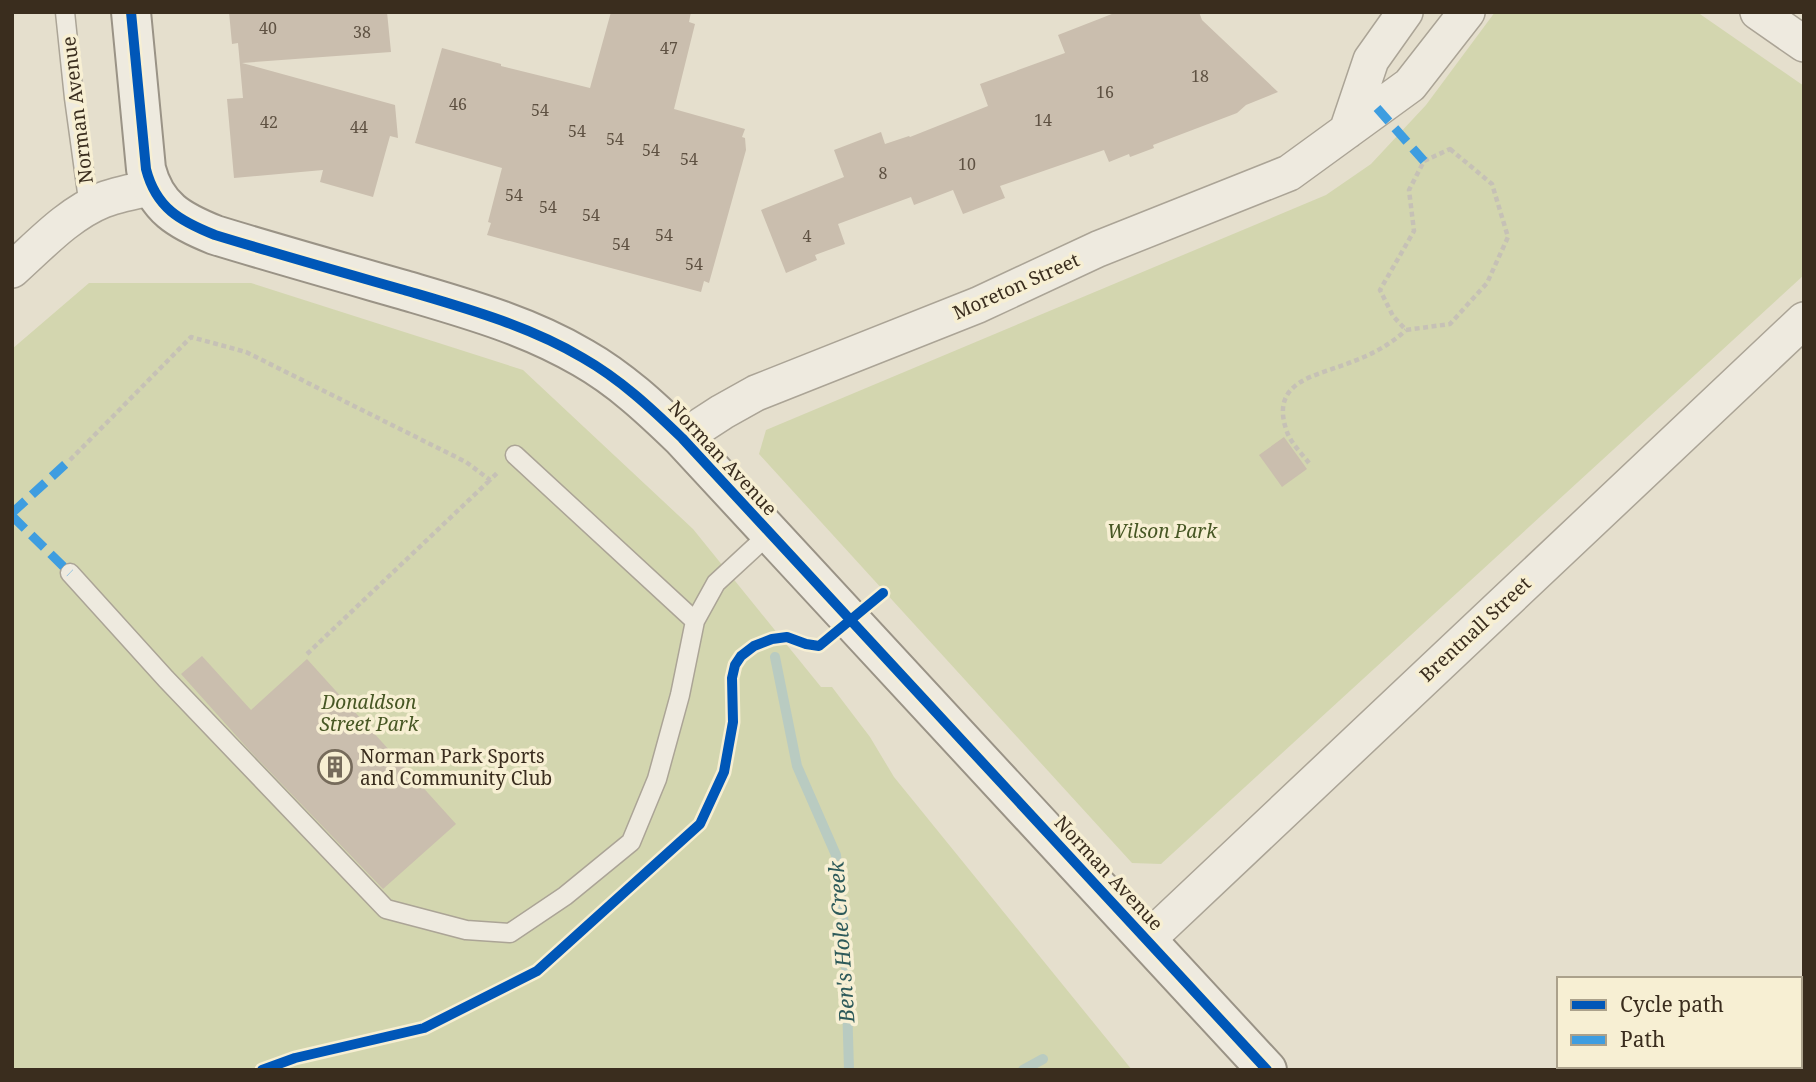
<svg xmlns="http://www.w3.org/2000/svg" width="1816" height="1082" viewBox="0 0 1816 1082" font-family="'Noto Serif',serif">
  <style>
    .green { fill: #d3d6af }
    .lines { fill: none; stroke-linecap: round; stroke-linejoin: round }
    .stream { stroke: #b9cbc1; stroke-width: 10 }
    .building { fill: #cabeae }
    .lane-casing { stroke: #aba496; stroke-width: 21 }
    .street-casing { stroke: #aba496; stroke-width: 38 }
    .secondary-casing { stroke: #9a9386; stroke-width: 42 }
    .path { stroke: #c6c1b6; stroke-width: 4.5; stroke-dasharray: 5 3.5; stroke-linecap: butt }
    .lane { stroke: #eeeadf; stroke-width: 18 }
    .street { stroke: #eeeadf; stroke-width: 35 }
    .secondary { stroke: #eeeadf; stroke-width: 38 }
    .quiet { stroke: #3e9de0; stroke-width: 9; stroke-dasharray: 18 9; stroke-linecap: butt }
    .cycleway-casing { stroke: #f7efd3; stroke-width: 15 }
    .cycleway { stroke: #0057b8; stroke-width: 10 }
    .labels { text-anchor: middle; dominant-baseline: central; stroke-width: 7; stroke-linejoin: round; paint-order: stroke }
    .number-label { font-size: 16px; fill: #5e5142 }
    .street-label { font-size: 19px; fill: #3a2d1e; stroke: #f7efd3 }
    .park-label { font-size: 19px; font-style: italic; fill: #475724; stroke: #f7efd3 }
    .poi-label { font-size: 19px; fill: #3a2d1e; stroke: #f7efd3; text-anchor: start }
    .water-label { font-size: 21px; font-style: italic; fill: #2d5a5a; stroke: #f7efd3 }
  </style>
  <rect width="100%" height="100%" fill="#e5dfcd"/>
  <path class="green" d="M 1495,12 L 1697,12 L 1804,86 L 1804,275 L 1161,864 L 1132,863 L 759,454 L 766,430 L 1326,195 L 1371,164 L 1426,105 Z
    M 89,283 L 251,283 L 523,370 L 693,529 L 821,687 L 832,687 L 870,737 L 894,777 L 1132,1070 L 12,1070 L 12,349 Z"/>
  <g class="lines">
    <path class="stream" d="M 775,657 L 797,766 L 836,855 L 845,934 L 849,1070
      M 1023,1070 L 1043,1059"/>
  </g>
  <path class="building" d="M 229,12 L 387,12 L 391,52 L 242,63 L 395,105 L 398,138 L 390,136 L 373,197 L 320,182 L 323,170 L 234,178 L 227,99 L 243,98 L 238,43 L 232,44 Z
    M 611,12 L 691,12 L 689,22 L 695,24 L 674,109 L 745,129 L 742,137 L 745,138 L 746,150 L 709,283 L 704,281 L 701,292 L 487,235 L 491,223 L 488,222 L 502,168 L 415,143 L 442,48 L 501,64 L 501,66 L 590,88 Z
    M 1117,12 L 1199,12 L 1202,20 L 1278,92 L 1246,105 L 1237,113 L 1153,145 L 1154,148 L 1130,157 L 1129,154 L 1109,162 L 1104,150 L 1000,186 L 1005,198 L 963,214 L 953,190 L 914,205 L 911,197 L 838,224 L 845,244 L 815,255 L 817,260 L 786,273 L 761,210 L 844,177 L 834,150 L 881,132 L 885,144 L 909,136 L 910,137 L 988,106 L 980,84 L 1065,53 L 1058,35 Z
    M 1284,437 L 1307,469 L 1282,487 L 1259,455 Z
    M 202,656 L 251,710 L 307,659 L 456,824 L 383,889 L 249,750 L 181,674 Z"/>
  <g class="lines">
    <g class="lane-casing">
      <path id="lane" d="M 65,12 L 74,98 L 89,207
        M 515,455 L 695,621
        M 70,573 L 166,679 L 386,909 L 466,930 L 510,933 L 565,896 L 631,842 L 657,779 L 680,695 L 695,621 L 716,583 L 769,534"/>
    </g>
    <g class="street-casing">
      <path id="street" d="M 1758,12 L 1804,44
        M 1347,131 L 1371,60 L 1405,12
        M 12,270 C 40,245 68,214 103,200 C 119,194 135,191 151,188
        M 682,438 L 722,412 L 756,393 L 978,305 L 1098,249 L 1289,173 L 1410,85 L 1467,12
        M 1147,940 L 1804,320
        M 1800,1036 L 1804,1033
        M 1764,1070 L 1768,1066"/>
    </g>
    <g class="secondary-casing">
      <path id="secondary" d="M 131,12 L 146,169 C 156,208 180,221 215,235 C 277,254 341,272 404,290 C 465,308 527,325 583,358 C 620,379 651,408 682,438 L 1267,1070"/>
    </g>
    <path class="path" d="M 1450,149 L 1492,184 L 1508,237 L 1487,283 L 1450,324 L 1406,330 L 1393,316 L 1380,290 L 1414,231 L 1409,190 L 1424,161 Z
      M 70,460 L 191,337 L 246,352 L 466,462 L 490,480 L 497,473
      M 1309,463 C 1302,454 1291,443 1287,432 C 1268,379 1319,376 1354,361 C 1373,354 1391,344 1406,330
      M 307,654 L 490,480"/>
    <use href="#lane" class="lane"/>
    <use href="#street" class="street"/>
    <use href="#secondary" class="secondary"/>
    <path class="quiet" d="M 1377,108 L 1424,161
      M 12,513 L 70,460
      M 12,516 L 70,573"/>
    <g class="cycleway-casing">
      <path id="cycleway" d="M 131,12 L 146,169 C 156,208 180,221 215,235 C 277,254 341,272 404,290 C 465,308 527,325 583,358 C 620,379 651,408 682,438 L 1267,1070
        M 262,1070 L 295,1058 L 424,1028 L 537,971 L 700,824 L 724,772 L 733,722 L 732,678 L 735,665 L 741,656 L 754,646 L 772,639 L 787,637 L 806,644 L 819,646 L 883,593"/>
    </g>
    <use href="#cycleway" class="cycleway"/>
  </g>
  <defs>
    <g id="building-ring" transform="scale(1.75)"><circle r="9.5" fill="#f7efd3" stroke="#766b5b" stroke-width="1.5"/><path d="M-4-6H4V6H1V3H-1V6H-4ZM-2.5-4.3h1.7v1.8h-1.7ZM.8-4.3h1.7v1.8H.8ZM-2.5-1h1.7V.8h-1.7ZM.8-1h1.7V.8H.8Z" fill="#766b5b"/></g>
  </defs>
  <g fill-rule="evenodd">
    <use href="#building-ring" x="335" y="767"/>
  </g>
  <g class="labels">
    <g class="number-label">
      <text x="268" y="28">40</text>
      <text x="362" y="32">38</text>
      <text x="669" y="48">47</text>
      <text x="1200" y="76">18</text>
      <text x="1105" y="92">16</text>
      <text x="458" y="104">46</text>
      <text x="540" y="110">54</text>
      <text x="1043" y="120">14</text>
      <text x="269" y="122">42</text>
      <text x="359" y="127">44</text>
      <text x="577" y="131">54</text>
      <text x="615" y="139">54</text>
      <text x="651" y="150">54</text>
      <text x="689" y="159">54</text>
      <text x="967" y="164">10</text>
      <text x="883" y="173">8</text>
      <text x="514" y="195">54</text>
      <text x="548" y="207">54</text>
      <text x="591" y="215">54</text>
      <text x="664" y="235">54</text>
      <text x="807" y="236">4</text>
      <text x="621" y="244">54</text>
      <text x="694" y="264">54</text>
    </g>
    <g class="street-label">
      <text transform="translate(77 110) rotate(-97)">Norman Avenue</text>
      <text transform="translate(1016 286) rotate(-24)">Moreton Street</text>
      <text transform="translate(723 458) rotate(47)">Norman Avenue</text>
      <text transform="translate(1475 629) rotate(-43)">Brentnall Street</text>
      <text transform="translate(1109 873) rotate(47)">Norman Avenue</text>
    </g>
    <g class="park-label">
      <text x="1162" y="531">Wilson Park</text>
      <text x="369" y="702">Donaldson<tspan x="369" dy="22">Street Park</tspan></text>
    </g>
    <g class="poi-label">
      <text x="360" y="756">Norman Park Sports<tspan x="360" dy="22">and Community Club</tspan></text>
    </g>
    <g class="water-label">
      <text transform="translate(841 942) rotate(-94)">Ben's Hole Creek</text>
    </g>
  </g>
  <rect width="1816" height="1082" fill="none" stroke="#3a2d1e" stroke-width="28"/>
  <rect x="1557" y="977" width="245" height="91" fill="#f7efd3" stroke="#aba18b" stroke-width="2"/>
  <rect x="1571" y="1000" width="35" height="10" fill="#0057b8" stroke="#aba18b" stroke-width="2"/>
  <text x="1620" y="1012" font-size="21" fill="#3a2d1e">Cycle path</text>
  <rect x="1571" y="1035" width="35" height="10" fill="#3e9de0" stroke="#aba18b" stroke-width="2"/>
  <text x="1620" y="1047" font-size="21" fill="#3a2d1e">Path</text>
</svg>
